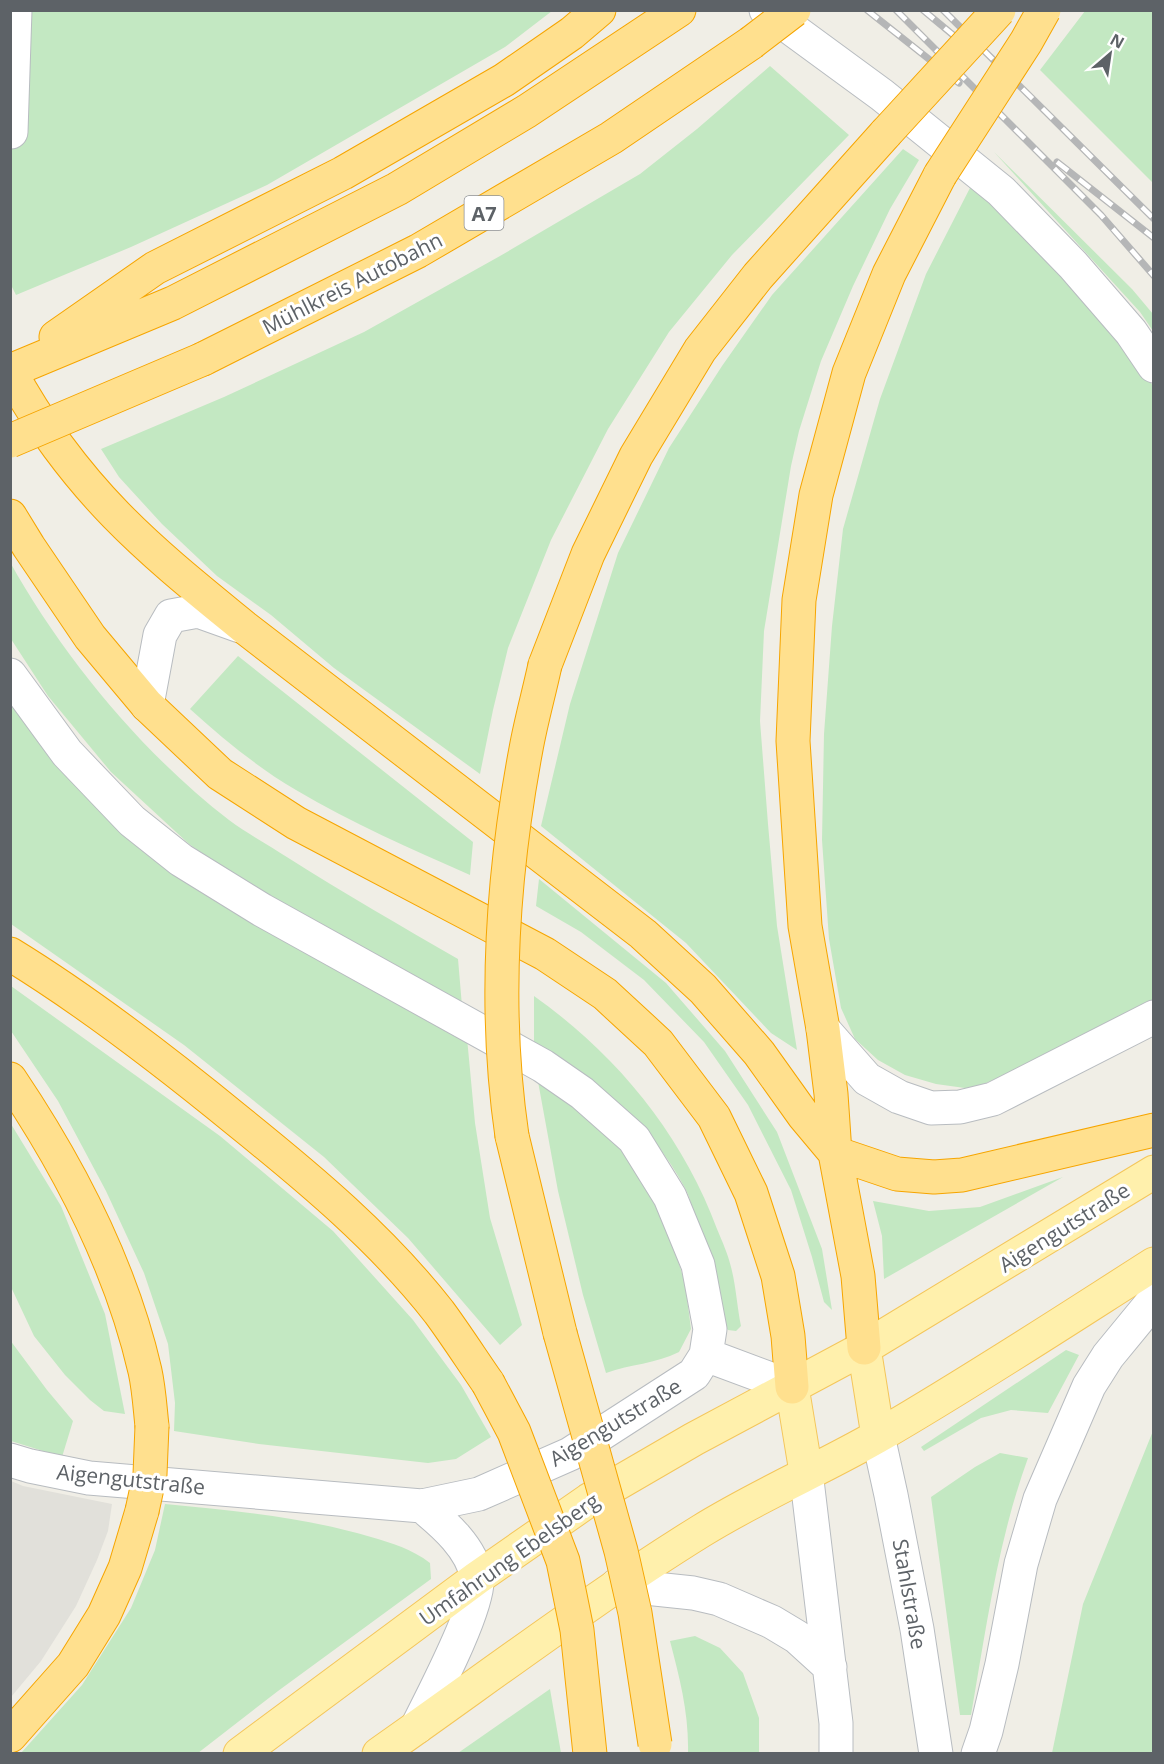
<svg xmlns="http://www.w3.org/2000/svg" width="1164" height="1764" viewBox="0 0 1164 1764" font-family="'Open Sans',sans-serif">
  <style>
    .industrial { fill: #e1e0da }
    .green { fill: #c3e8c2 }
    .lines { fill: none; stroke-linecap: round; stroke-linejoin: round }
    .minor-casing { stroke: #b8bcc0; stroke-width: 35 }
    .major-casing { stroke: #f4c65b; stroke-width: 35 }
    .highway-casing { stroke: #f6a500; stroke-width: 35 }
    .minor { stroke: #fff; stroke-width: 33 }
    .major { stroke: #fff0ac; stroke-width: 33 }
    .highway { stroke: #ffe08e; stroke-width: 33 }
    .rail-casing { stroke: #b5b6b7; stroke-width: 7 }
    .rail { stroke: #fff; stroke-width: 4.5; stroke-dasharray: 14; stroke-linecap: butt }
    .highway-bridge-casing { stroke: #f6a500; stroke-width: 35; stroke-linecap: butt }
    .highway-bridge { stroke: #ffe08e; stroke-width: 33 }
    .labels { text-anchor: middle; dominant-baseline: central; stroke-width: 6; stroke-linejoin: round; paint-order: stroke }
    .shield { fill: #fff; stroke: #8e9195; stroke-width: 1.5 }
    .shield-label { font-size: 20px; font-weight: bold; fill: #5d6267 }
    .street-label { font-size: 21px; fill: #5d6267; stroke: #fff }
  </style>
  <rect width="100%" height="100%" fill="#f0eee6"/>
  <path class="industrial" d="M 11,1481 L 23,1486 L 112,1504 L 108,1531 L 97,1560 L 76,1606 L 41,1661 L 11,1697 Z"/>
  <path class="green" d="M 10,11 L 552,11 L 505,47 L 267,185 L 131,247 L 16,295 L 10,283 Z
    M 1085,11 L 1153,11 L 1153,183 L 1040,70 Z
    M 770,66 L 849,135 L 732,255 L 669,332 L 608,429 L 551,540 L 508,648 L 493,710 L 480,774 L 334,668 L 271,615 L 217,576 L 162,524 L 119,477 L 101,449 L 224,397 L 364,332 L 500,256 L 640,174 L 697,129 Z
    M 903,149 L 919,160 L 890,209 L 853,286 L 821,361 L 799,431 L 791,466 L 764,631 L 760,721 L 768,824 L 777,926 L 797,1050 L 771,1033 L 686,943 L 541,826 L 570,704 L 618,553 L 669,448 L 722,366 L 772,295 Z
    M 994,152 L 1132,289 L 1153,314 L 1153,331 L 1140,312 Z
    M 972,184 L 1110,327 L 1153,386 L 1153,1001 L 1025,1066 L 972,1089 L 936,1084 L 905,1075 L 878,1060 L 855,1039 L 841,1008 L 829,939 L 822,840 L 824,734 L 832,626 L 843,529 L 880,399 L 926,274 Z
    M 10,562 C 62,656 144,755 229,820 C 248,834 270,846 290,859 C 345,894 401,926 458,959 L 462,1006 L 257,892 L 189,844 L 111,772 L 48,696 L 11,639 Z
    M 238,656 L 473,842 L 470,875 C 412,849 351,823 296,790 C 257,767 223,739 190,709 Z
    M 10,695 L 130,840 L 197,889 L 292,946 L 467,1038 L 475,1123 L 490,1218 L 522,1325 L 500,1345 L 408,1238 L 324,1157 L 184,1045 L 11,924 Z
    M 539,879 L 666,983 L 725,1051 L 777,1132 L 822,1249 L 832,1310 L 824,1302 L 812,1257 L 791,1190 L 748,1105 L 704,1042 L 644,980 L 581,932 L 536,906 Z
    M 11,986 L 220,1136 L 333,1231 L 413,1320 L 461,1385 L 491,1437 L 456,1459 L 428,1463 L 259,1444 L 174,1431 L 175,1403 L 168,1344 L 144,1273 L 106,1191 L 58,1101 L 11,1031 Z
    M 534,996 C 616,1054 682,1134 717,1229 C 722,1241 728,1254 731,1267 C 736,1286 737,1306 741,1326 L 736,1331 L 728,1330 L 724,1324 C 715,1288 707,1253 695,1218 C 692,1208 690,1197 685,1188 C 649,1120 597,1085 534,1046 Z
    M 537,1076 L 629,1155 L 662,1210 L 685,1283 L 691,1329 L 679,1352 C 655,1364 631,1364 606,1373 L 583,1295 L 558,1191 Z
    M 11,1124 L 61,1206 L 105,1314 L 125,1414 L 104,1411 L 90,1400 L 65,1375 L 34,1336 L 11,1287 Z
    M 1063,1177 L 884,1279 L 882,1236 L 873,1201 L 929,1211 L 980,1207 Z
    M 10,1340 L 47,1390 L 73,1421 L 62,1457 L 11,1441 Z
    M 1066,1350 L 1079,1355 L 1048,1413 L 1011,1410 L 981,1418 L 924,1451 L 921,1447 Z
    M 1153,1431 L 1153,1753 L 1052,1753 L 1083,1604 Z
    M 1000,1453 L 1028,1458 C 998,1540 986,1629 971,1715 L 960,1715 L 931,1497 L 975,1467 Z
    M 165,1504 C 235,1511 304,1517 371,1537 C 392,1543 412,1549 430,1563 L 431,1579 L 278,1691 L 198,1753 L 21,1753 L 82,1685 L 131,1608 L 155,1550 Z
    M 695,1636 L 720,1648 L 743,1673 L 759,1718 L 759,1753 L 688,1753 C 689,1714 680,1679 670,1641 Z
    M 550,1689 L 561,1753 L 458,1753 Z"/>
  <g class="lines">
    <g class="minor-casing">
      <path id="minor" d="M 766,10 L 882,95 L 1001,191 L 1073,265 L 1131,332 L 1154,366
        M 11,132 L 15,10
        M 10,675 L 67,753 L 132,821 L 181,860 L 262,910 L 543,1066 L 582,1093 L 634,1139 L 670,1197 L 698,1265 L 710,1329 L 706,1355 L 694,1374 L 570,1454 L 479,1494 L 422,1506 L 89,1478 L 30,1466 L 10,1460
        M 147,705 L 160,635 L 171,616 L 198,611 L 240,626
        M 823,1029 L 867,1079 L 899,1097 L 931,1108 L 960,1107 L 993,1099 L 1154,1017
        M 706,1355 L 792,1387
        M 878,1436 L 891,1495 L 917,1629 L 936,1754
        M 806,1472 L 836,1723 L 836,1754
        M 617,1585 L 693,1593 L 719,1599 L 772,1622 L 797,1637 L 830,1667
        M 417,1727 C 431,1699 481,1604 477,1578 C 472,1548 444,1524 422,1506
        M 978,1754 L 986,1731 L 1002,1664 L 1021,1564 L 1040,1499 L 1089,1386 L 1108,1356 L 1154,1300"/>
    </g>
    <g class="major-casing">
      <path id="major" d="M 864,1348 L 878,1436
        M 792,1387 L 806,1472
        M 240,1754 L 477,1578 L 589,1500 L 694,1439 L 864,1348 L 1154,1172
        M 379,1754 C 486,1679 590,1600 701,1531 C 759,1495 821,1469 880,1435 C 973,1381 1063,1322 1154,1264"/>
    </g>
    <g class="highway-casing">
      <path id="highway" d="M 56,337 L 155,268 L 343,173 L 504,80 L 572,33 L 599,10
        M 203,359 L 418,251 L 611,138 L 751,43
        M 10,371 C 37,422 76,474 116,515 C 156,556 200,591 244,627 L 643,934 L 703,989 L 759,1053 L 804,1116 L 835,1153 L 897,1174 L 934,1177 L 962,1175 L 1154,1130
        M 10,371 L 173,303 L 397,189 L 527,111 L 679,10
        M 10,516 L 29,547 L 90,637 L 147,705 L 220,774 L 296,823 L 545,954 L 605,994 L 658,1043 L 714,1117 L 751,1193 L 778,1276 L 788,1336 L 792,1387
        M 545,665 L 588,554 L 636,456 L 700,350 L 758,276 L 886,133
        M 10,954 C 90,1003 166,1062 238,1121 C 310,1179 382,1239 439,1312 C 456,1335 472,1360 488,1383
        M 10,1079 C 70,1168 121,1267 145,1371 C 149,1389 150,1408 152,1426
        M 512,1136 L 560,1333
        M 864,1348 L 858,1276 L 835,1153 L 831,1094 L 823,1029 L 805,926 L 793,741 L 799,600 L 816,495 L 849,373 L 889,274 L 940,175
        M 10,1736 L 73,1665 L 104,1615 L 125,1568 L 142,1511"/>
    </g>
    <use href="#minor" class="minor"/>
    <use href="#major" class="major"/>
    <use href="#highway" class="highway"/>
    <g class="rail-casing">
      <path id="rail" d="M 867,10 L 959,83
        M 896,10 L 1101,215 L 1154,276
        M 923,10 L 976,54
        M 943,10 L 1154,219
        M 1057,162 L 1154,238"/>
    </g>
    <use href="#rail" class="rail"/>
    <g class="highway-bridge-casing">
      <path id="highway-bridge" d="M 751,43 L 794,10
        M 886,133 L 999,10
        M 940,175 L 1026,42 L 1044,10
        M 10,441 L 203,359
        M 512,1136 C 493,1007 502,877 526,749 C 531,721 539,693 545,665
        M 560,1333 L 621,1551 L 635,1613 L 655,1744
        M 488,1383 L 514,1432 L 563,1561 L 577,1630 L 590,1754
        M 142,1511 L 150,1474 L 152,1426"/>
    </g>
    <use href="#highway-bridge" class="highway-bridge"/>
  </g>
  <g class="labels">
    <rect class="shield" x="464.5" y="196" width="39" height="34" rx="4.5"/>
    <g class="shield-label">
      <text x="484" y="213">A7</text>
    </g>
    <g class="street-label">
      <text transform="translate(352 283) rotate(-27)">Mühlkreis Autobahn</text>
      <text transform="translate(1064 1227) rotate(-32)">Aigengutstraße</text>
      <text transform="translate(615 1422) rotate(-31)">Aigengutstraße</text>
      <text transform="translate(131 1479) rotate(6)">Aigengutstraße</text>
      <text transform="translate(509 1559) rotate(-35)">Umfahrung Ebelsberg</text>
      <text transform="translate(910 1594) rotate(80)">Stahlstraße</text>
    </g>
  </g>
  <rect width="1164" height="1764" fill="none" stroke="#5d6267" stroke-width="24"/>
  <g transform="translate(1110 54) rotate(29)" stroke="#ffffff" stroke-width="4.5" paint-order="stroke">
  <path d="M0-4.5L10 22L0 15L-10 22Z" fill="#5d6267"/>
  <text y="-9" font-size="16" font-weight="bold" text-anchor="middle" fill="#5d6267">N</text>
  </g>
</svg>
